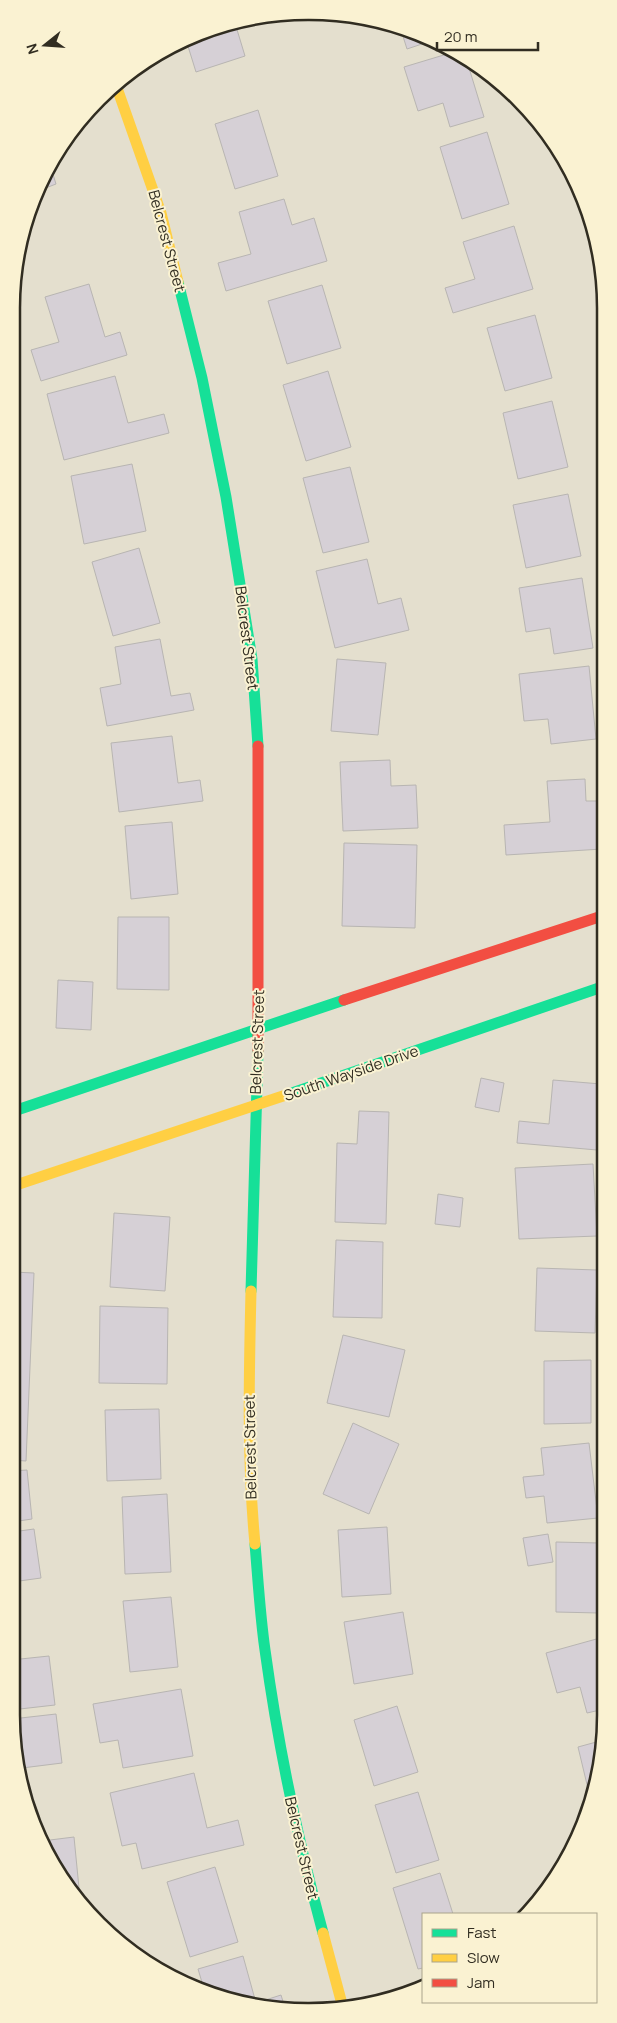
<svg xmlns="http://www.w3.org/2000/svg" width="617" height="2023" viewBox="0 0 617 2023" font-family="Manrope,sans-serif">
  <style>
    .building { fill: #d6d0d6; stroke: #b8b5b2 }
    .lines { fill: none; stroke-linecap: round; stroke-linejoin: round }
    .fast { stroke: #16e098; stroke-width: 11 }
    .slow { stroke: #ffcf43; stroke-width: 11 }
    .jam { stroke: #f24e42; stroke-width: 11 }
    .labels { text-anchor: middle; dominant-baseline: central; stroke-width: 4; stroke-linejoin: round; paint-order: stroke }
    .street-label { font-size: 15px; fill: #312d21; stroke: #faf2d2 }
    .rim { fill: none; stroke: #312d21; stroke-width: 2.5 }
  </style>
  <rect width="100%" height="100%" fill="#e4dfce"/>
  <path class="building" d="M 235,23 L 245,56 L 196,72 L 187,43 Z
    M 401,30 L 431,41 L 407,49 Z
    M 457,51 L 466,58 L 484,117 L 450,127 L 443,103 L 418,111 L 404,67 Z
    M 258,110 L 278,176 L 235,189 L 215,124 Z
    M 487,132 L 509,204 L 462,219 L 440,147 Z
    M 51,168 L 56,184 L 43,189 Z
    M 284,199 L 292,225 L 314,218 L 327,261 L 226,291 L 218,263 L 251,254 L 239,212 Z
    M 514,226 L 533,289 L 453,313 L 445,288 L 475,279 L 463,242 Z
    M 89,284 L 105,337 L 120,332 L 127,355 L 41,381 L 31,350 L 59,342 L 45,297 Z
    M 322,285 L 341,348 L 287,364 L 268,301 Z
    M 535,315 L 552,378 L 505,391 L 487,328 Z
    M 328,371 L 351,447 L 306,461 L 283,385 Z
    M 115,376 L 128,423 L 164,414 L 169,433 L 64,460 L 47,394 Z
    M 552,401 L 568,467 L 518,479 L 503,413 Z
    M 132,464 L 146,531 L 84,544 L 71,476 Z
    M 350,467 L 369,542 L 323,553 L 303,478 Z
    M 568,494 L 581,556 L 526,568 L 513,505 Z
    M 139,548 L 160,623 L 113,636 L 92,562 Z
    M 367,559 L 378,604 L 401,598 L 409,630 L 335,648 L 316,571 Z
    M 582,578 L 593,648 L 554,654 L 550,628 L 526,632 L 519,588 Z
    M 160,639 L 171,696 L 190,693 L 194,710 L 107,726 L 100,688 L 121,684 L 115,647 Z
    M 337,659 L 386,663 L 378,735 L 331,731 Z
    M 589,666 L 596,739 L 551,744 L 548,719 L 524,721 L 519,674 Z
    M 172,736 L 178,783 L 200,780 L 203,801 L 119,812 L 111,743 Z
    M 390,760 L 391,786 L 416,785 L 418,828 L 343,831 L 340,762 Z
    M 585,779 L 586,801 L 602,801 L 602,849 L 506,855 L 504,825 L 550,822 L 547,781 Z
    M 172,822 L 178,894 L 131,899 L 125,826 Z
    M 344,843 L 417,845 L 415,928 L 342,926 Z
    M 118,917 L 169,917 L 169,990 L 117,989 Z
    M 58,980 L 93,982 L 91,1030 L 56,1028 Z
    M 481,1078 L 504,1083 L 499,1112 L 475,1107 Z
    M 553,1080 L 601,1084 L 597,1150 L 517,1143 L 519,1121 L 549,1124 Z
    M 359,1111 L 389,1112 L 386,1224 L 335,1222 L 337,1143 L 357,1144 Z
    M 593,1164 L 597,1236 L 519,1239 L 515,1168 Z
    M 438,1194 L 463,1198 L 460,1227 L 435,1224 Z
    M 114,1213 L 170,1217 L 165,1291 L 110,1287 Z
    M 336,1240 L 383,1242 L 382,1318 L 333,1317 Z
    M 537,1268 L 597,1270 L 595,1333 L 535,1331 Z
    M 13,1272 L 34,1273 L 26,1461 L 12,1460 Z
    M 100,1306 L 168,1308 L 167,1384 L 99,1383 Z
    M 343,1335 L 405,1350 L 389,1417 L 327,1403 Z
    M 591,1360 L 591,1423 L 544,1424 L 544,1361 Z
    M 159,1409 L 161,1479 L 107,1481 L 105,1410 Z
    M 353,1423 L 399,1444 L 369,1514 L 323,1494 Z
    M 589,1443 L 598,1518 L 547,1523 L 544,1496 L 526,1498 L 523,1477 L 544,1475 L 541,1448 Z
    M 27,1470 L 32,1519 L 12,1522 L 12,1471 Z
    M 167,1494 L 171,1572 L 125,1574 L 122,1497 Z
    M 387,1527 L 391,1594 L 342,1597 L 338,1530 Z
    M 34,1529 L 41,1578 L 12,1582 L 12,1532 Z
    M 548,1534 L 553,1562 L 528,1566 L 523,1538 Z
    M 556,1542 L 599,1543 L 599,1613 L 556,1612 Z
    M 171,1597 L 178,1667 L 130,1672 L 123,1601 Z
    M 403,1612 L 413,1674 L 354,1684 L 344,1622 Z
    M 600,1638 L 600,1710 L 587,1713 L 580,1687 L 557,1693 L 546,1653 Z
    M 49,1656 L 55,1705 L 11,1710 L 11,1660 Z
    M 181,1689 L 193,1756 L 123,1768 L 118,1740 L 100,1743 L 93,1704 Z
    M 397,1706 L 418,1772 L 374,1786 L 354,1720 Z
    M 56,1714 L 62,1763 L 22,1768 L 12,1719 Z
    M 600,1741 L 600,1773 L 590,1797 L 578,1747 Z
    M 194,1773 L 207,1828 L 238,1820 L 244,1845 L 142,1869 L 136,1843 L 122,1846 L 110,1793 Z
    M 418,1792 L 439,1860 L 396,1873 L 375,1805 Z
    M 74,1837 L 79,1888 L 72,1889 L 42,1841 Z
    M 215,1867 L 238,1942 L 190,1957 L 167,1882 Z
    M 440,1873 L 453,1914 L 423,1914 L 423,1968 L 418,1969 L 393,1888 Z
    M 243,1956 L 256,2003 L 281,1995 L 285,2008 L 270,2009 L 204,1989 L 198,1969 Z"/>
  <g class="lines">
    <path class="fast" d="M 178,282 L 202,378 L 226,497 L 252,659 L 258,746
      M 289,1094 L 602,987
      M 14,1111 L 344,1000
      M 251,1291 L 258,1051
      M 255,1544 C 258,1579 260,1615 265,1650 C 278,1745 298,1841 323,1933"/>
    <path class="slow" d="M 117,88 L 161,213 L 178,282
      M 13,1186 L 289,1094
      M 251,1291 C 249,1375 247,1460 255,1544
      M 323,1933 L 342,2004"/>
    <path class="jam" d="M 344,1000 L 602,916
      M 258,1051 L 258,746"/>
  </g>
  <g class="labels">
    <g class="street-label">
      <text transform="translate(167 241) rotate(75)">Belcrest Street</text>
      <text transform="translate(247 638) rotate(83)">Belcrest Street</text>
      <text transform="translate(257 1042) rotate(-88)">Belcrest Street</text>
      <text transform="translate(351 1073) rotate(-19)">South Wayside Drive</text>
      <text transform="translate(250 1447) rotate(-91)">Belcrest Street</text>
      <text transform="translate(302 1848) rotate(77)">Belcrest Street</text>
    </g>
  </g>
  <path d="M0 0H617V2023H0ZM308 20H309A288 288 0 0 1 597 308V1715A288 288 0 0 1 309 2003H308A288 288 0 0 1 20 1715V308A288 288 0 0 1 308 20Z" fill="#faf2d2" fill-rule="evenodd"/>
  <path class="rim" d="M308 20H309A288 288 0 0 1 597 308V1715A288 288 0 0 1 309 2003H308A288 288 0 0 1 20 1715V308A288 288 0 0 1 308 20Z"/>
  <rect x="422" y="1913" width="175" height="90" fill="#faf2d2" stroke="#aaa38b"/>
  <rect x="432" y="1929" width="25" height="8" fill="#16e098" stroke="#aaa38b"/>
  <text x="467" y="1938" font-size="15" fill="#312d21">Fast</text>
  <rect x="432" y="1954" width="25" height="8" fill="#ffcf43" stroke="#aaa38b"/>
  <text x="467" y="1963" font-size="15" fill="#312d21">Slow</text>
  <rect x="432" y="1979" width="25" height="8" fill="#f24e42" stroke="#aaa38b"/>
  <text x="467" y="1988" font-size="15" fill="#312d21">Jam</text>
  <g transform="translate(45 45) rotate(253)" stroke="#faf2d2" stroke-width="4" paint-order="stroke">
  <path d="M0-4L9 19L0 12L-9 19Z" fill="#312d21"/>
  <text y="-8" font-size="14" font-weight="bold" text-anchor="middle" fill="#312d21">N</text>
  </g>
  <path d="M437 42v8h101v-8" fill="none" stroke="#312d21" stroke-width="2.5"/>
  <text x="444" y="42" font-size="15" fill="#312d21" stroke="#faf2d2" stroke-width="4" paint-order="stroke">20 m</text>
</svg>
